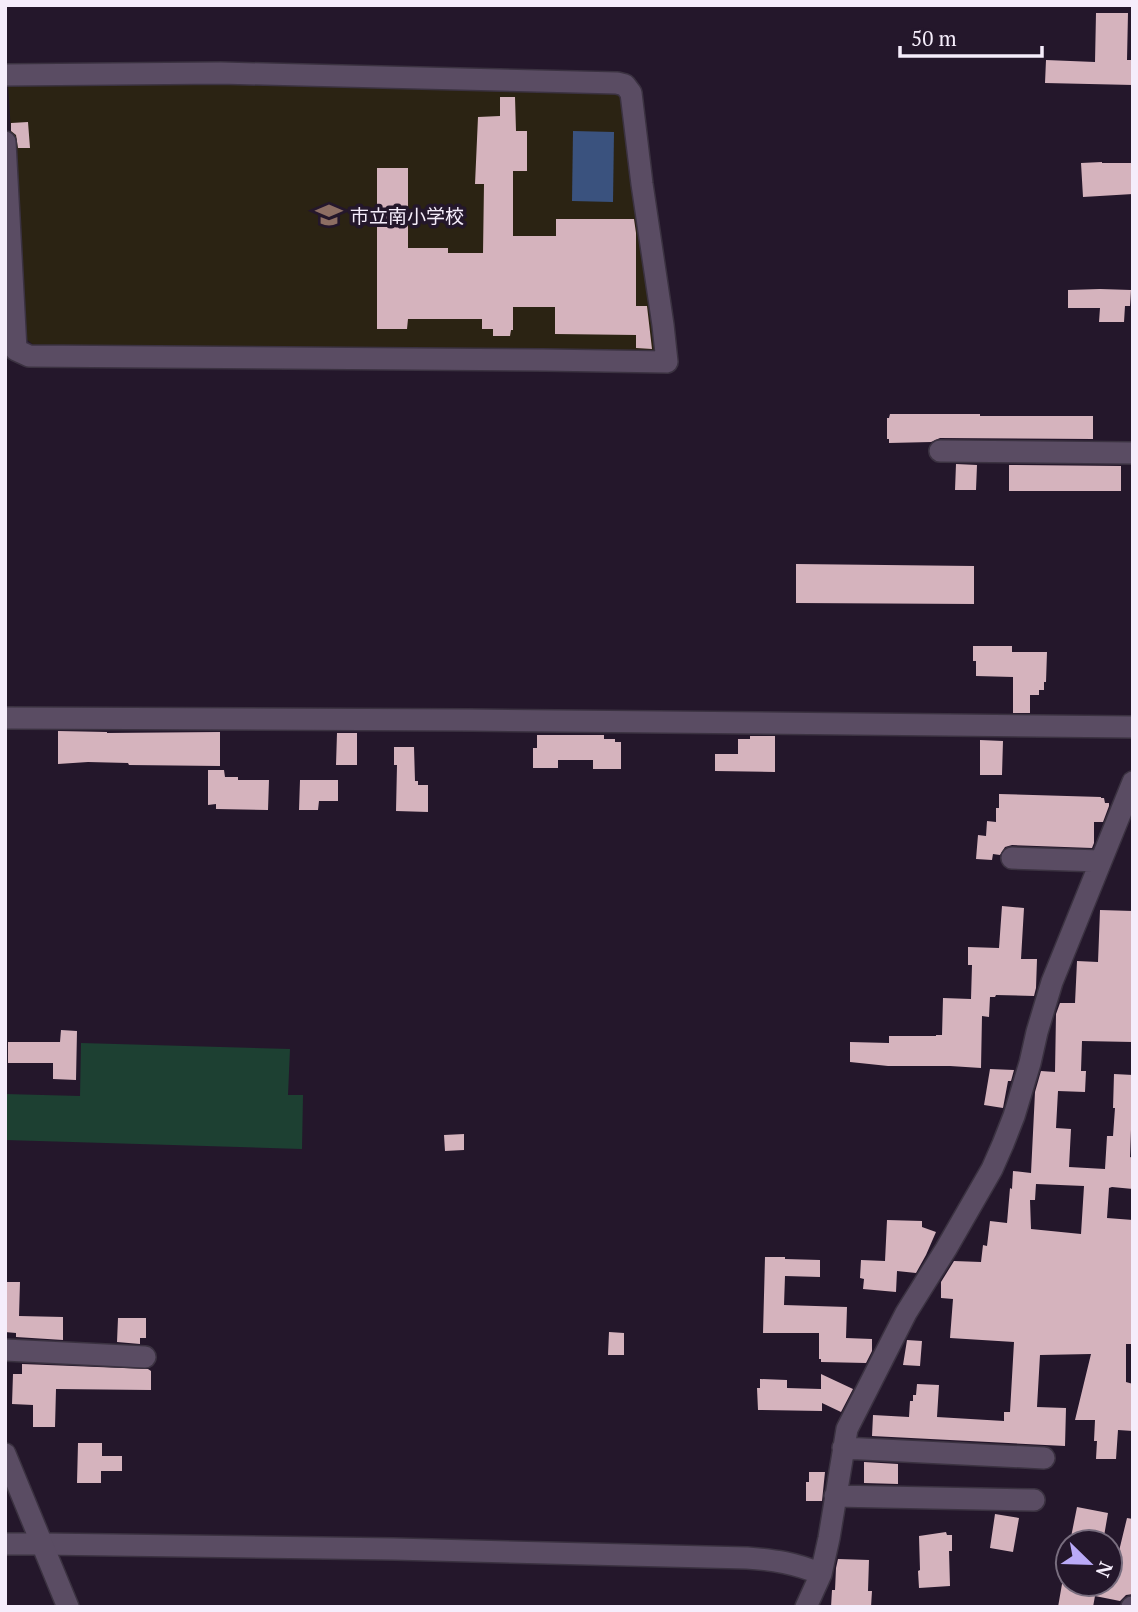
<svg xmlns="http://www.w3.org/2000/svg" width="1138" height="1612" viewBox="0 0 1138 1612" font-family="'PT Serif','Noto Sans JP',serif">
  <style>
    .education { fill: #2b2313 }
    .green { fill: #1d4032 }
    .water { fill: #3a527e }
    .building { fill: #d5b3bd; fill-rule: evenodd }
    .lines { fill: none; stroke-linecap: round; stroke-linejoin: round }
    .street-casing { stroke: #3b3241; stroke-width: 24 }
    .secondary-casing { stroke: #3b3241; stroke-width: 24 }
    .street { stroke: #5a4c63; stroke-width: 21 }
    .secondary { stroke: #5a4c63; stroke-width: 21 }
    .labels { text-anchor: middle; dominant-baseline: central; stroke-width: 7; stroke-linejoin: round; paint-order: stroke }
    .poi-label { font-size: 19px; fill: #f5edfb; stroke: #24172b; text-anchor: start }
  </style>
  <rect width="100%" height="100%" fill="#24172b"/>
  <path class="education" d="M 336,83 L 626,94 L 659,356 L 38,349 L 24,337 L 8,84 Z"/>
  <path class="green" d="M 81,1043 L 290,1049 L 288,1095 L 303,1095 L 302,1149 L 5,1140 L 5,1094 L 80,1096 Z"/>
  <path class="water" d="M 573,131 L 614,132 L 613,202 L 572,201 Z"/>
  <path class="building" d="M 1096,13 L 1128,13 L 1127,60 L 1133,60 L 1133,85 L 1045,83 L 1046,60 L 1095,62 Z
    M 500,97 L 515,97 L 516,131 L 527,131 L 527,171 L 513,171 L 513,236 L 556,236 L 556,219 L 634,219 L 636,233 L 636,306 L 647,306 L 652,349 L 636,348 L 636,335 L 555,334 L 555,307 L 513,307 L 513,330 L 511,330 L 510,336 L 493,336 L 493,329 L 482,329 L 482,319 L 408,319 L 407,329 L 377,329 L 377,168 L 408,168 L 408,248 L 448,248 L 448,253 L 483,253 L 484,184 L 475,184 L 478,117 L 500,116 Z
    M 28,122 L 30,148 L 18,148 L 16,135 L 11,131 L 11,123 Z
    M 1102,162 L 1102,163 L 1133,163 L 1133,194 L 1083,197 L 1081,163 Z
    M 1100,289 L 1131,290 L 1130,306 L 1125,306 L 1124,322 L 1099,322 L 1100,308 L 1068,308 L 1068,290 Z
    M 890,414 L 980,414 L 980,416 L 1093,416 L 1093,439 L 940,438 L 931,442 L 889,443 L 889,439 L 887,439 L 887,418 L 889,418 Z
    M 956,464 L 977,465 L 976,490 L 955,490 Z
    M 1009,465 L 1121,466 L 1121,491 L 1009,491 Z
    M 796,564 L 974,566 L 974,604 L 796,603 Z
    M 973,646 L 1012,646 L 1012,652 L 1047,652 L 1046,682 L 1044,682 L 1044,690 L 1039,690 L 1039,695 L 1030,695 L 1030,713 L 1013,713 L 1013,677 L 976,676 L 976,661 L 973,661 Z
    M 58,731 L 107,732 L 107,733 L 220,732 L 220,766 L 129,765 L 128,763 L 88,762 L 58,764 Z
    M 337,733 L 357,733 L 357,765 L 336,765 Z
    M 537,735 L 604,735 L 604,739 L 615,739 L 615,742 L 621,742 L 621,769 L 593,769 L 593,760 L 558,760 L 558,768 L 533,768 L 533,748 L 537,748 Z
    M 750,736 L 775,736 L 775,772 L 715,771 L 715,754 L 738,754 L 738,739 L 750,739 Z
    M 980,740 L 1003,741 L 1002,775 L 980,775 Z
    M 394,747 L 414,747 L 415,781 L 418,781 L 418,785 L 428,785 L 428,812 L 396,811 L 397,765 L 394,765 Z
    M 208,770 L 224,770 L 225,777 L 238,777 L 238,780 L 269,780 L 268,810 L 216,809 L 216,804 L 208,805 Z
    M 300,780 L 338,780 L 338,801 L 319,801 L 318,810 L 299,810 Z
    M 999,794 L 1101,797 L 1101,798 L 1104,798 L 1105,803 L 1109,803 L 1109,806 L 1103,822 L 1094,822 L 1094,843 L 1092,848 L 1012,845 L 1005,847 L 1000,855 L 993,854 L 992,860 L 976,859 L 978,835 L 986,836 L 987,821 L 996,822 L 996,808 L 999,808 Z
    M 1002,906 L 1024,908 L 1021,959 L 1037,959 L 1036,988 L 1034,996 L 996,995 L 995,997 L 990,997 L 989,1017 L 982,1016 L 981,1068 L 950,1066 L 888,1066 L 850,1062 L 850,1042 L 889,1043 L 889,1036 L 936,1036 L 936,1035 L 942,1035 L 943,998 L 971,999 L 972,965 L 968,965 L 968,947 L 999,948 Z
    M 1100,910 L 1133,911 L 1133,1042 L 1082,1041 L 1081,1071 L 1086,1071 L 1085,1092 L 1058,1091 L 1056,1128 L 1071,1129 L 1069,1167 L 1105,1169 L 1107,1136 L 1113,1136 L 1115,1108 L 1113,1108 L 1114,1074 L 1133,1075 L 1130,1157 L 1133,1158 L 1133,1189 L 1112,1187 L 1109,1188 L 1107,1218 L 1133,1220 L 1133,1344 L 1126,1344 L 1126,1382 L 1133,1384 L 1133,1431 L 1118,1430 L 1116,1459 L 1096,1459 L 1097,1441 L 1094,1441 L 1095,1420 L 1075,1420 L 1091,1354 L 1040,1355 L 1037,1407 L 1066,1408 L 1065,1446 L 872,1436 L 873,1415 L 909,1417 L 910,1401 L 913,1401 L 913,1395 L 916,1395 L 917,1384 L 939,1385 L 937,1417 L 1004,1421 L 1004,1412 L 1010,1412 L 1014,1342 L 950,1338 L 953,1299 L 941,1298 L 941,1282 L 954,1261 L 981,1262 L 983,1245 L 987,1246 L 990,1221 L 1007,1223 L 1010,1188 L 1012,1189 L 1013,1171 L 1031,1173 L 1035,1092 L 1041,1071 L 1055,1072 L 1056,1014 L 1060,1003 L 1075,1003 L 1077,961 L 1098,962 ZM 1036,1184 L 1084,1186 L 1081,1234 L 1031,1229 L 1030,1200 L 1035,1200 Z
    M 61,1030 L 77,1031 L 76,1080 L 53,1079 L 53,1063 L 8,1063 L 8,1042 L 60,1042 Z
    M 990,1069 L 1014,1070 L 1011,1081 L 1008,1081 L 1003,1108 L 984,1105 Z
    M 464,1134 L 464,1150 L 445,1151 L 444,1135 Z
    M 887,1220 L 922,1221 L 922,1227 L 936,1232 L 926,1255 L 916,1273 L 897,1271 L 896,1292 L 863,1289 L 864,1279 L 860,1278 L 861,1260 L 885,1261 Z
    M 765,1257 L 785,1257 L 785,1259 L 820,1260 L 820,1277 L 785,1276 L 784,1305 L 847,1307 L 846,1338 L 872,1339 L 872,1351 L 866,1363 L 821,1362 L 821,1359 L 819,1359 L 819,1333 L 763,1333 Z
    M 5,1282 L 20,1282 L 19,1316 L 63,1317 L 63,1340 L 16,1337 L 16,1333 L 5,1332 Z
    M 118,1318 L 146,1318 L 146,1338 L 140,1338 L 140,1344 L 117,1342 Z
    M 609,1332 L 624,1333 L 624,1355 L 608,1355 Z
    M 907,1340 L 922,1341 L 920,1366 L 903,1365 Z
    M 22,1364 L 148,1369 L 151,1371 L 151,1390 L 56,1389 L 55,1427 L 33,1427 L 33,1405 L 12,1404 L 13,1374 L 22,1374 Z
    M 821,1374 L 853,1389 L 841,1412 L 822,1403 L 822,1411 L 758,1410 L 757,1388 L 760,1388 L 760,1379 L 787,1380 L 787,1388 L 821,1389 Z
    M 78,1443 L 102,1443 L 102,1456 L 122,1456 L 122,1471 L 101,1471 L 101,1483 L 77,1483 Z
    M 864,1462 L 898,1464 L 898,1484 L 864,1483 Z
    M 809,1472 L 825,1472 L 822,1501 L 806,1501 L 806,1482 L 809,1482 Z
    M 1077,1507 L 1108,1513 L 1103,1542 L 1070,1542 Z
    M 995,1514 L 1019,1518 L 1013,1552 L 990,1548 Z
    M 1127,1518 L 1133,1519 L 1133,1594 L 1126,1595 L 1120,1601 L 1095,1596 L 1093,1607 L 1058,1607 L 1062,1584 L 1111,1584 Z
    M 946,1532 L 947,1535 L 952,1535 L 952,1551 L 949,1551 L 950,1586 L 919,1588 L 918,1571 L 920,1570 L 919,1536 Z
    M 838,1559 L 869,1560 L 868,1591 L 872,1591 L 871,1607 L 831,1607 L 832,1590 L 835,1590 L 836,1568 Z"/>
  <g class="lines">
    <g class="street-casing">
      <path id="street" d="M 5,75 L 221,73 L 617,83 L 625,85 L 631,93 L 642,184 L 663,325 L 667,362 L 544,360 L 29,356 L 16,350 L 5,142
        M 940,451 L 1133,453
        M 5,718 L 470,720 L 1133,727
        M 1012,858 L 1100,861
        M 5,1350 L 145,1357
        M 843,1448 L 1044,1458
        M 835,1496 L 1034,1500
        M 42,1544 L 394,1549 L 747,1558 C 775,1560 795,1563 821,1574
        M 806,1607 L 821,1574 L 829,1538 L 847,1429 L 906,1313 L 946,1249 L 992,1169 L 1003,1144 L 1014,1116 L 1030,1063 L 1037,1032 L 1052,982 L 1133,782
        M 1132,1607 L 1133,1607"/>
    </g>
    <g class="secondary-casing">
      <path id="secondary" d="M 5,1454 L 68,1607
        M 5,1544 L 42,1544"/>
    </g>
    <use href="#street" class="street"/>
    <use href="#secondary" class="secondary"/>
  </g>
  <defs>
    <g id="school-bare" transform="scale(2.1)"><path d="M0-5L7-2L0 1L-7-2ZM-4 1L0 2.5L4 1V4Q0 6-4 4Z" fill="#8d6e63" stroke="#24172b" stroke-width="2.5" paint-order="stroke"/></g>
  </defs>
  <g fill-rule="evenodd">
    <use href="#school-bare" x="329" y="215"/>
  </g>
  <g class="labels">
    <g class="poi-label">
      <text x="350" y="215">市立南小学校</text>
    </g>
  </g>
  <rect width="1138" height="1612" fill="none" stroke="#f5edfb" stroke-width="14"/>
  <g transform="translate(1089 1563) rotate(113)"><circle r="33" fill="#24172b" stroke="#786d7e" stroke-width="2"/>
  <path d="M0-5L12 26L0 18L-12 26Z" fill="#baaaf7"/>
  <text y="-10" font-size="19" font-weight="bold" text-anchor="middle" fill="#f5edfb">N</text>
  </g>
  <path d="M900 46v10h142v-10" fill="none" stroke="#f5edfb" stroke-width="3.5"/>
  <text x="911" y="46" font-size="21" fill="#f5edfb" stroke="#24172b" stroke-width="5" paint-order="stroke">50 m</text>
</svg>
